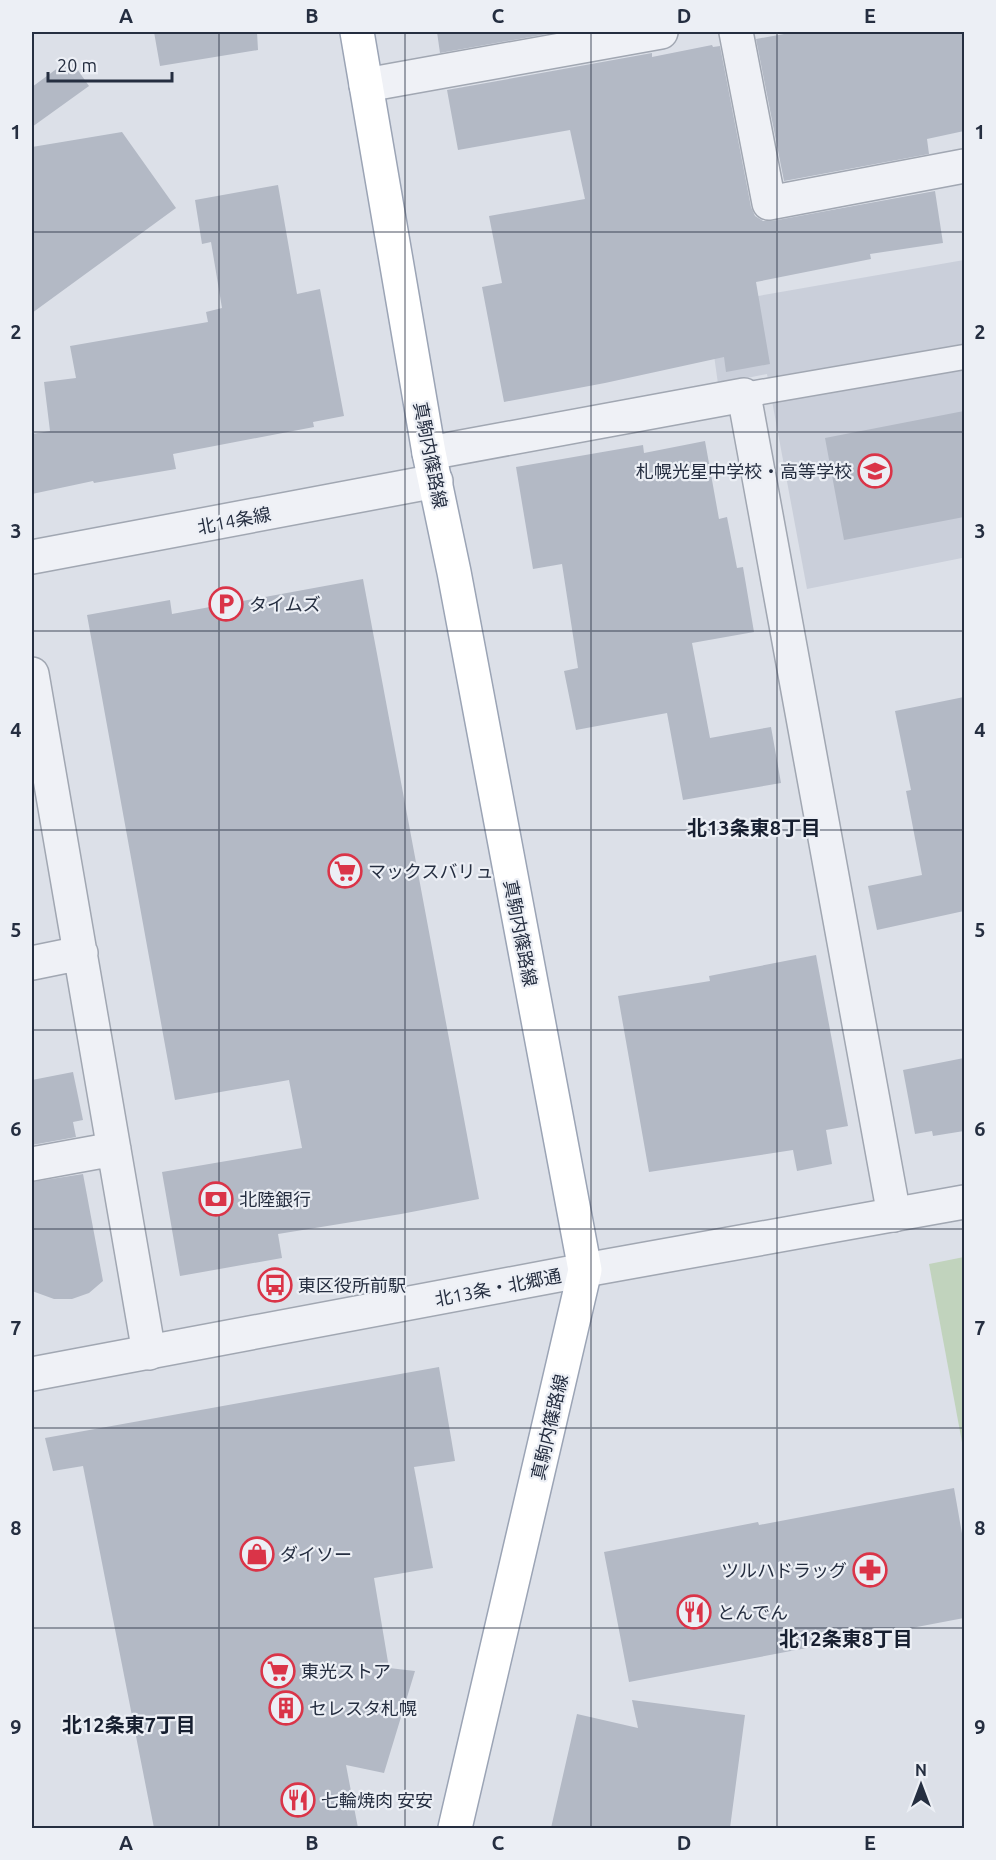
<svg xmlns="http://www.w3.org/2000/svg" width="996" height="1860" viewBox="0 0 996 1860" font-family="Ubuntu,'Noto Sans JP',sans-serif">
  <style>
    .built { fill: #cacfda }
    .green { fill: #c1d3bd }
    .building { fill: #b3b9c5 }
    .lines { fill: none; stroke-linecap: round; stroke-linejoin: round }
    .service-casing { stroke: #a1a7b2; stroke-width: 27 }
    .minor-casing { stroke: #a1a7b2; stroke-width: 36 }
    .tertiary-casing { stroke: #a1a7b2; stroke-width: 36 }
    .primary-casing { stroke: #9ba4b5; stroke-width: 36 }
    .service { stroke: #eff1f6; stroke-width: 24 }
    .minor { stroke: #eff1f6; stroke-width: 33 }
    .tertiary { stroke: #eff1f6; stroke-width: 33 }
    .primary { stroke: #fff; stroke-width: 33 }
    .grid { fill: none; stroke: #252e40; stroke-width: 1.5; stroke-opacity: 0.55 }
    .labels { text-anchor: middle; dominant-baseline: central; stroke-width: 4.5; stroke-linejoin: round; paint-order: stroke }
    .street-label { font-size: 18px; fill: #252e40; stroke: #eceff5 }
    .poi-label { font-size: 18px; fill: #252e40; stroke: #eceff5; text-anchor: start }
    .neighbourhood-label { font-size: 20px; font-weight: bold; fill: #171f30; stroke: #eceff5 }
    .neatline { fill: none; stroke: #252e40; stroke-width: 2 }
    .grid-label { font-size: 20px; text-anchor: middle; font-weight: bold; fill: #252e40 }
  </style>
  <rect width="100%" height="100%" fill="#dce0e8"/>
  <path class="built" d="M 964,260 L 964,570 L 962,558 L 807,589 L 767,374 L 718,384 L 707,305 Z"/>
  <path class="green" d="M 964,1257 L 964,1453 L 929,1264 Z"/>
  <path class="building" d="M 154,32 L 257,32 L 258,50 L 160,66 Z
    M 437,32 L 558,32 L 440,53 Z
    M 795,32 L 964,32 L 964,131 L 927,139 L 929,154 L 784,181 L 756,39 Z
    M 712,45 L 713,47 L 720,46 L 751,207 L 755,216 L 763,221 L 772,221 L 935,191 L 943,243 L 870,254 L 871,259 L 756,282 L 770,364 L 726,372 L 724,357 L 605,383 L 504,402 L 482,287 L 502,283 L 489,216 L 585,199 L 570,130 L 458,150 L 447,90 L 652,53 L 652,57 Z
    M 70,59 L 89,86 L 32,127 L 32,87 Z
    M 122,132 L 176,208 L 32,313 L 32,147 Z
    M 278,185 L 297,294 L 320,289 L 344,416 L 313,422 L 314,427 L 173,454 L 176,469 L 94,483 L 93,481 L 32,494 L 32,434 L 50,431 L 44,382 L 76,378 L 70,346 L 208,322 L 206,312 L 222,308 L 211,242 L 202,244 L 195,200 Z
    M 964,411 L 964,517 L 844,540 L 825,438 Z
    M 705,441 L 719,519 L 727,517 L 737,568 L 743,567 L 754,632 L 692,643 L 710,738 L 771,727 L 781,783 L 683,800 L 667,713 L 576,730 L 564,671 L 578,668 L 562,564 L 533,569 L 516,467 L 643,445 L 644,453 Z
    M 363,579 L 479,1199 L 401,1214 L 278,1234 L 282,1258 L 180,1276 L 162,1172 L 302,1148 L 289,1080 L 175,1100 L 87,615 L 170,600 L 172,614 Z
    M 964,697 L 964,911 L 877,930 L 868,886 L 922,875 L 906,791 L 911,790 L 895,711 Z
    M 816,955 L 848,1126 L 826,1130 L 832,1164 L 797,1171 L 793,1150 L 649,1172 L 618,996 L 710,981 L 709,976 Z
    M 964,1058 L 964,1131 L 933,1136 L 932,1131 L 915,1134 L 903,1070 Z
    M 73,1072 L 83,1120 L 73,1122 L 76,1137 L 32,1145 L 32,1080 Z
    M 83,1174 L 103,1281 L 89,1293 L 72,1299 L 54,1299 L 32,1291 L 32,1182 Z
    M 439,1367 L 455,1461 L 414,1467 L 433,1568 L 374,1578 L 389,1668 L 415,1671 L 384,1773 L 346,1765 L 358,1828 L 154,1828 L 83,1466 L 53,1471 L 45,1438 Z
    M 954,1488 L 964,1545 L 964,1618 L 629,1682 L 604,1552 L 758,1522 L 759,1525 Z
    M 632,1700 L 745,1715 L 730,1828 L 551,1828 L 577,1714 L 638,1728 Z"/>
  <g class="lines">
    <g class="service-casing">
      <path id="service" d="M 744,395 L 964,357"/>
    </g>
    <g class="minor-casing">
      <path id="minor" d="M 736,32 L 769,203 L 964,166
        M 366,85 L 661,32
        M 429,453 L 744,395 L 894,1215
        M 32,557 L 436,481
        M 32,674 L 149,1353
        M 32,963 L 81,953
        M 32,1164 L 114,1149"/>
    </g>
    <g class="tertiary-casing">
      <path id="tertiary" d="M 32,1374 L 585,1270 L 964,1202"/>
    </g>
    <g class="primary-casing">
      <path id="primary" d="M 357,32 L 429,453 L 454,572 L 585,1270 L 455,1828"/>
    </g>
    <use href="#service" class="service"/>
    <use href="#minor" class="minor"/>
    <use href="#tertiary" class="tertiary"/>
    <use href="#primary" class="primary"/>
  </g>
  <path class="grid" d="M 219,32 L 219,1828M 405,32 L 405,1828M 591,32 L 591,1828M 777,32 L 777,1828M 32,232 L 964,232M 32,432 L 964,432M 32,631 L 964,631M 32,830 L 964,830M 32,1030 L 964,1030M 32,1229 L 964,1229M 32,1428 L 964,1428M 32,1628 L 964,1628"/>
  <defs>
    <g id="school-ring" transform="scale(1.725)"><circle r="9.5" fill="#eceff5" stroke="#da3448" stroke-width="1.5"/><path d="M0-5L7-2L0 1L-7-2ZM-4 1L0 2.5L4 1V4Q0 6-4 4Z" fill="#da3448"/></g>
    <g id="parking-ring" transform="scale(1.725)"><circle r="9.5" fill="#eceff5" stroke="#da3448" stroke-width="1.5"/><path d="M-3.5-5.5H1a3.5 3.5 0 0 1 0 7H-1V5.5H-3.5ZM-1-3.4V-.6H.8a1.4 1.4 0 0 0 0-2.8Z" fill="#da3448"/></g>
    <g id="supermarket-ring" transform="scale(1.725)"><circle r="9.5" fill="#eceff5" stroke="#da3448" stroke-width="1.5"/><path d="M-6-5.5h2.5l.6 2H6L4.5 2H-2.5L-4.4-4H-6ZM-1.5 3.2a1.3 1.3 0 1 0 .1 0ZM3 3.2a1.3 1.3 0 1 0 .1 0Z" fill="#da3448"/></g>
    <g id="bank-ring" transform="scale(1.725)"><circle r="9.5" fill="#eceff5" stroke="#da3448" stroke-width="1.5"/><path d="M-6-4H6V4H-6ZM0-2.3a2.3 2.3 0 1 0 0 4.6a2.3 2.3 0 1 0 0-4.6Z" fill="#da3448"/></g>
    <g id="bus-ring" transform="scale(1.725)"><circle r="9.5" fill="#eceff5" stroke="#da3448" stroke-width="1.5"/><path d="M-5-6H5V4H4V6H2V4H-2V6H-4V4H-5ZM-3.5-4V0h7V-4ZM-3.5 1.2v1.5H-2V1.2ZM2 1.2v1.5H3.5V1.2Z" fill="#da3448"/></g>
    <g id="shop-ring" transform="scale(1.725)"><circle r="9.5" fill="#eceff5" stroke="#da3448" stroke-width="1.5"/><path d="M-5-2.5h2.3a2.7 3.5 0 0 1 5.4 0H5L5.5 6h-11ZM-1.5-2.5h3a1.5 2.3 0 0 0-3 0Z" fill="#da3448"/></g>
    <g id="pharmacy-ring" transform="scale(1.725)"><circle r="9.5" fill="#eceff5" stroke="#da3448" stroke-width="1.5"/><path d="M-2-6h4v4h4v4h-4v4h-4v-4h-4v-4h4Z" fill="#da3448"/></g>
    <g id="restaurant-ring" transform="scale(1.725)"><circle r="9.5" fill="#eceff5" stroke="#da3448" stroke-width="1.5"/><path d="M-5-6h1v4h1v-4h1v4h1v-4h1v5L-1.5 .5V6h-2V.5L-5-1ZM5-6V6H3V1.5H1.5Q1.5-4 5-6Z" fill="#da3448"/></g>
    <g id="building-ring" transform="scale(1.725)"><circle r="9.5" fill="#eceff5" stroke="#da3448" stroke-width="1.5"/><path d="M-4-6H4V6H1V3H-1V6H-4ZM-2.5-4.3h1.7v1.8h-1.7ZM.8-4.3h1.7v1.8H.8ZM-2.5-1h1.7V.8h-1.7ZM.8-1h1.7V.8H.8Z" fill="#da3448"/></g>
  </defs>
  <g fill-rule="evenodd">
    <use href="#school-ring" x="875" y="471"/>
    <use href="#parking-ring" x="226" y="604"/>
    <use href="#supermarket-ring" x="345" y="871"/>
    <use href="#bank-ring" x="216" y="1199"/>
    <use href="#bus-ring" x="275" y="1285"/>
    <use href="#shop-ring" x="257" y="1554"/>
    <use href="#pharmacy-ring" x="870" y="1570"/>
    <use href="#restaurant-ring" x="694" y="1612"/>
    <use href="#supermarket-ring" x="278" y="1671"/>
    <use href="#building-ring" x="286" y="1708"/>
    <use href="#restaurant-ring" x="298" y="1800"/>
  </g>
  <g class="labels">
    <g class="street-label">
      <text transform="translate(431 455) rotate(79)">真駒内篠路線</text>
      <text transform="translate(234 520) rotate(-11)">北14条線</text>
      <text transform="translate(521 933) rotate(79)">真駒内篠路線</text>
      <text transform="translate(498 1287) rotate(-11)">北13条・北郷通</text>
      <text transform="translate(549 1427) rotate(-77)">真駒内篠路線</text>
    </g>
    <g class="poi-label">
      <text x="852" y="471" text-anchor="end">札幌光星中学校・高等学校</text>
      <text x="249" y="604">タイムズ</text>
      <text x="368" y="871">マックスバリュ</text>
      <text x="239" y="1199">北陸銀行</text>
      <text x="298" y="1285">東区役所前駅</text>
      <text x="280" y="1554">ダイソー</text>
      <text x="847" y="1570" text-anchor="end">ツルハドラッグ</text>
      <text x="717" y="1612">とんでん</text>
      <text x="301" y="1671">東光ストア</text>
      <text x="309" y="1708">セレスタ札幌</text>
      <text x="321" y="1800">七輪焼肉 安安</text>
    </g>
    <g class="neighbourhood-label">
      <text x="754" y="827">北13条東8丁目</text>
      <text x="846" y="1638">北12条東8丁目</text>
      <text x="129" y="1724">北12条東7丁目</text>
    </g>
  </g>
  <rect width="996" height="1860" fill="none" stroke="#eceff5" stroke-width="66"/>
  <g transform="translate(921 1785)" stroke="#eceff5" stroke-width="4.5" paint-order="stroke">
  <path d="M0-4.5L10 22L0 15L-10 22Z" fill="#252e40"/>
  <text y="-9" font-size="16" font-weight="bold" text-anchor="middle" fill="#252e40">N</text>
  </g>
  <path d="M48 72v9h124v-9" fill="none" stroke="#252e40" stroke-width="3"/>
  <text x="57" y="72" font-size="18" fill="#252e40" stroke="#eceff5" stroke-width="4.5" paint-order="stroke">20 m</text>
  <rect x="33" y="33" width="930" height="1794" class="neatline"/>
  <g class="grid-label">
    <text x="126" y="23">A</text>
    <text x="312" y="23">B</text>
    <text x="498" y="23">C</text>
    <text x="684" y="23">D</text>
    <text x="870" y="23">E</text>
    <text x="16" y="139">1</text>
    <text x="980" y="139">1</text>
    <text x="16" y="339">2</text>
    <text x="980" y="339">2</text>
    <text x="16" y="538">3</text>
    <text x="980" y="538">3</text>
    <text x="16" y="737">4</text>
    <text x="980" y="737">4</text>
    <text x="16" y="937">5</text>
    <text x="980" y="937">5</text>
    <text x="16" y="1136">6</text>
    <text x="980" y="1136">6</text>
    <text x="16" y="1335">7</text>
    <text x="980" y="1335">7</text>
    <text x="16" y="1535">8</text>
    <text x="980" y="1535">8</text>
    <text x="16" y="1734">9</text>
    <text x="980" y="1734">9</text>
    <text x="126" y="1850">A</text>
    <text x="312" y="1850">B</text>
    <text x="498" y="1850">C</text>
    <text x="684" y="1850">D</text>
    <text x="870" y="1850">E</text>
  </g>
</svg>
